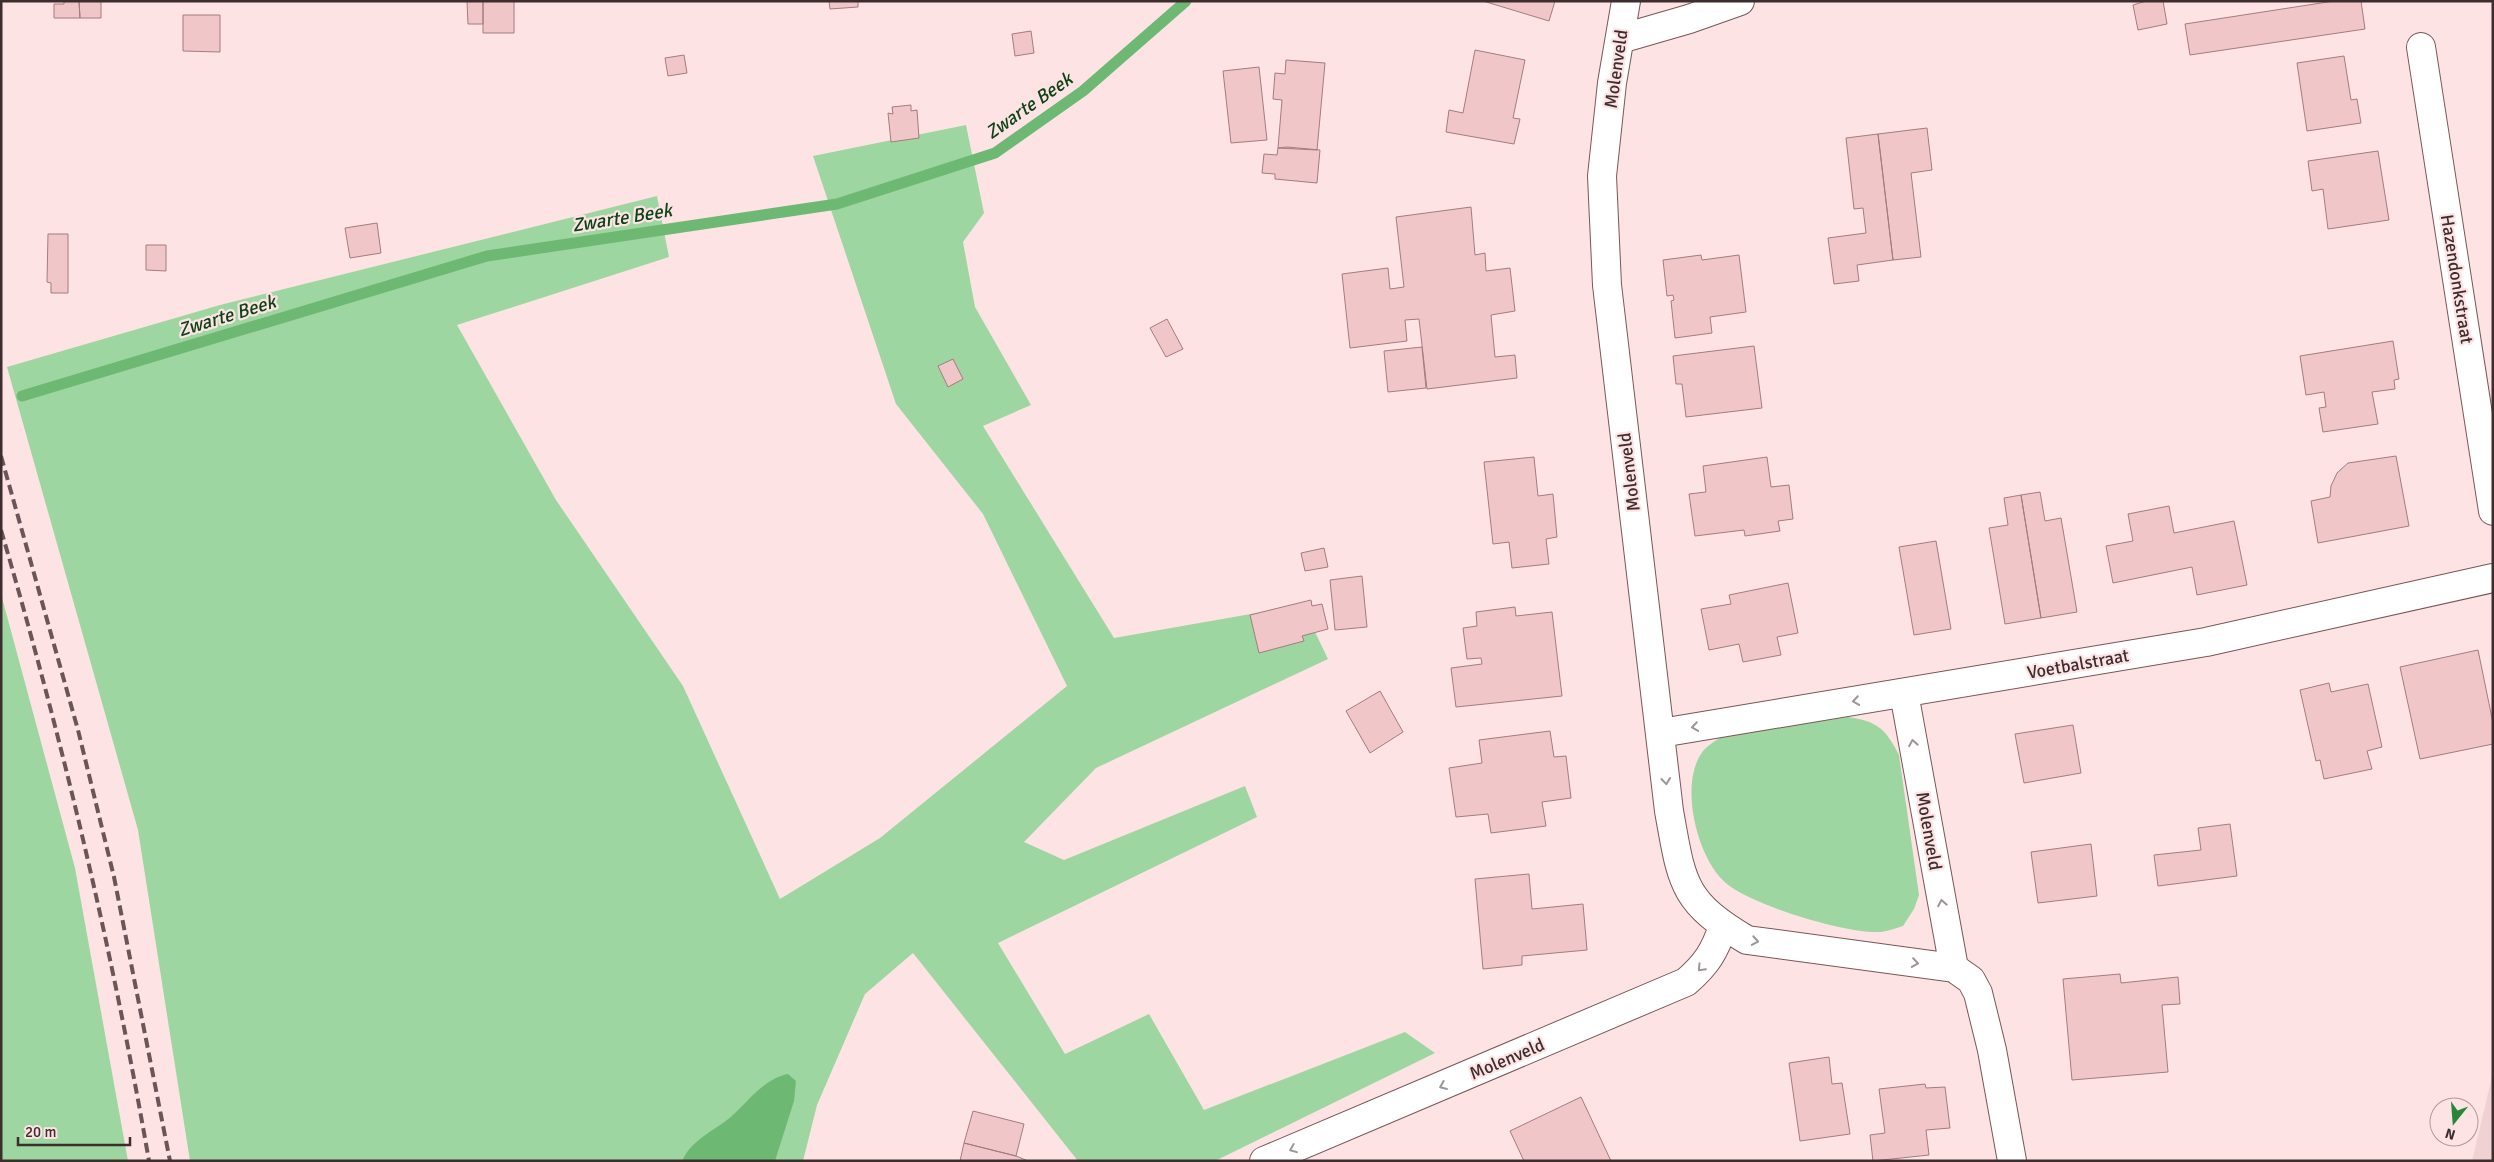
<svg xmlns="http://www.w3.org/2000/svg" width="2494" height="1162" viewBox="0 0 2494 1162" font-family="Signika,sans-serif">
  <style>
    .built { fill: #f1d2d4 }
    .green { fill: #9ed6a1 }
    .water { fill: #6db974 }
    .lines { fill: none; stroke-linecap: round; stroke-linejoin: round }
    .stream { stroke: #6db974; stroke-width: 11 }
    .building { fill: #f1c6c9; stroke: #a37c7f }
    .street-casing { stroke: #7a5558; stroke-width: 30 }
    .street { stroke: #fff; stroke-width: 28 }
    .rail { stroke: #6a5658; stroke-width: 4; stroke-dasharray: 10 5; stroke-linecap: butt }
    .oneway { stroke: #9e9696 }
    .labels { text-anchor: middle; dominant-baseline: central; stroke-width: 4.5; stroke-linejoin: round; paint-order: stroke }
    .street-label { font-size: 18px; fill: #3e2d2e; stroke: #fee3e5 }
    .water-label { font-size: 19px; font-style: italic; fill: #0b4316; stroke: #fee3e5 }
  </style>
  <rect width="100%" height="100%" fill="#fee3e5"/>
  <path class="built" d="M 2493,1072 L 2493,1161 L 2472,1161 Z"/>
  <path class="green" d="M 966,125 L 984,213 L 963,242 L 975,307 L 1031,405 L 983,426 L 1114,638 L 1302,605 L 1328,659 L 1096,768 L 1024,842 L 1064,860 L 1245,786 L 1257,817 L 998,943 L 1065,1054 L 1149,1014 L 1204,1110 L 1405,1032 L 1435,1053 L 1215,1161 L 1078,1161 L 913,953 L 865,994 L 817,1105 L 803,1161 L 190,1161 L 138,830 L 7,367 L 220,305 L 657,196 L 669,257 L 457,325 L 556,500 L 683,686 L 780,899 L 880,838 L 1067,686 L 983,514 L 896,404 L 813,156 Z
    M 1,594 L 75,868 L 128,1161 L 1,1161 Z
    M 1848,717 C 1877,721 1886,729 1899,755 L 1919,895 L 1914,909 L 1903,926 C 1896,928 1888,931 1881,932 C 1847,934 1754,906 1727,884 C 1697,860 1678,783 1703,751 C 1707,746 1715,741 1721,737 C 1729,732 1744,732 1754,731 C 1785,726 1816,722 1848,717 Z"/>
  <path class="water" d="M 788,1074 L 796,1081 L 794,1101 L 775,1161 L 682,1161 C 691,1141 711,1132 727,1120 C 746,1105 762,1079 788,1074 Z"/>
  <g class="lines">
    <path class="stream" d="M 22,396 L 487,256 L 837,204 L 995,153 L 1083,91 L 1186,1"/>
  </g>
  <path class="building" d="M 64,1 L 79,1 L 80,18 L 54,18 L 54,4 L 64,4 Z
    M 79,1 L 101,1 L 101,18 L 80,18 Z
    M 467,1 L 483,1 L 483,24 L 468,24 Z
    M 483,1 L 514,1 L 514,33 L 483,33 Z
    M 829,1 L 858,1 L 858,7 L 830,9 Z
    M 1483,1 L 1555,1 L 1549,21 Z
    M 2146,1 L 2163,1 L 2167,24 L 2138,30 L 2133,5 Z
    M 2334,1 L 2361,1 L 2365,29 L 2190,55 L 2185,24 Z
    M 183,15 L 220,15 L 220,52 L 183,51 Z
    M 1031,31 L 1034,53 L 1015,56 L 1012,34 Z
    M 1475,50 L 1525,60 L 1513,118 L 1520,119 L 1514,144 L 1446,132 L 1449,110 L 1463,113 Z
    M 684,55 L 687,73 L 668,76 L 665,58 Z
    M 2344,56 L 2351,100 L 2357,99 L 2361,123 L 2307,131 L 2297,63 Z
    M 1286,60 L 1325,63 L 1317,150 L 1278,148 L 1282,100 L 1273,99 L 1275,73 L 1285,74 Z
    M 1259,67 L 1267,140 L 1231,143 L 1223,71 Z
    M 911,105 L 911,111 L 917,110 L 919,138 L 891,142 L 888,113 L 893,114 L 892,107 Z
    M 1927,128 L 1932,170 L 1911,173 L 1921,257 L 1893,260 L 1878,134 Z
    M 1878,134 L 1893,260 L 1857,265 L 1859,281 L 1834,284 L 1828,238 L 1866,233 L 1863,208 L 1854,209 L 1846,138 Z
    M 1287,147 L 1320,150 L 1317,183 L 1275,179 L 1275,174 L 1262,173 L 1264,154 L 1277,155 L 1278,148 Z
    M 2378,151 L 2389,220 L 2328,229 L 2323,189 L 2312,191 L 2308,161 Z
    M 1471,207 L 1475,255 L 1485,253 L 1486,271 L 1510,268 L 1515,311 L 1491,315 L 1495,357 L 1515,355 L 1517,378 L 1427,389 L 1419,319 L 1405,320 L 1407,341 L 1350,348 L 1342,274 L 1388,268 L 1390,289 L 1404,287 L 1396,217 Z
    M 377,223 L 381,253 L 350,258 L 345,228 Z
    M 48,234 L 68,234 L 68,293 L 51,293 L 51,283 L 47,282 Z
    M 146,245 L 166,245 L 166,271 L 146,270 Z
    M 1701,255 L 1702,260 L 1739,255 L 1746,312 L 1710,317 L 1712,333 L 1675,338 L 1671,301 L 1674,300 L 1673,295 L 1667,296 L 1663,260 Z
    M 1167,319 L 1183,349 L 1166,357 L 1150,328 Z
    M 2393,341 L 2399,379 L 2394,380 L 2395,389 L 2372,392 L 2378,424 L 2323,432 L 2319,408 L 2326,407 L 2324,392 L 2306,395 L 2300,356 Z
    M 1754,346 L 1762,408 L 1686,417 L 1682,384 L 1676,384 L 1673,356 Z
    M 1422,347 L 1426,388 L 1388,392 L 1384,351 Z
    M 953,359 L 963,379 L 948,387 L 938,366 Z
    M 2396,456 L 2409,526 L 2318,543 L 2311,501 L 2330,497 L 2331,486 L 2337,473 L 2348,463 Z
    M 1534,457 L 1538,496 L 1553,494 L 1557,537 L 1546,539 L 1549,564 L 1512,568 L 1509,542 L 1493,544 L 1484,462 Z
    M 1767,457 L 1771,487 L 1789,485 L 1793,519 L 1778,521 L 1780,531 L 1745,536 L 1744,530 L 1695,536 L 1689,494 L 1706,492 L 1703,466 Z
    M 2040,492 L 2045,521 L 2061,518 L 2077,612 L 2041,618 L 2021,495 Z
    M 2021,495 L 2041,618 L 2005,624 L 1989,528 L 2008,525 L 2004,498 Z
    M 2169,506 L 2174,533 L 2234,521 L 2247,585 L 2197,595 L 2192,567 L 2113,583 L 2106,546 L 2133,541 L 2128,514 Z
    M 1936,541 L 1951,629 L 1914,635 L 1899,547 Z
    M 1324,548 L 1328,567 L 1305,571 L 1301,553 Z
    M 1362,576 L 1367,627 L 1335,630 L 1330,580 Z
    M 1788,583 L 1798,633 L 1777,637 L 1781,655 L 1743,662 L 1739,644 L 1709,650 L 1701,609 L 1731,604 L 1729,595 Z
    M 1311,600 L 1312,606 L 1322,604 L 1328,629 L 1302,636 L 1304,641 L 1259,653 L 1250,615 Z
    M 1515,607 L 1516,616 L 1552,612 L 1562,696 L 1456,707 L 1451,668 L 1482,664 L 1481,658 L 1467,659 L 1463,628 L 1477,626 L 1476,612 Z
    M 2478,650 L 2493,723 L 2493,744 L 2420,759 L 2400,667 Z
    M 2329,683 L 2331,692 L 2368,684 L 2382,747 L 2367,751 L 2372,769 L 2324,779 L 2320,760 L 2316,761 L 2300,690 Z
    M 1380,691 L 1403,732 L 1370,753 L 1346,711 Z
    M 2073,725 L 2081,773 L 2024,783 L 2015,734 Z
    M 1550,731 L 1554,757 L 1566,756 L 1571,798 L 1542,802 L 1546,826 L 1491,833 L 1488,814 L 1456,817 L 1449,768 L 1482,763 L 1479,740 Z
    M 2230,824 L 2237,876 L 2158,886 L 2154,855 L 2201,850 L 2198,828 Z
    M 2091,844 L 2097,896 L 2038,903 L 2031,852 Z
    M 1529,874 L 1532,909 L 1583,904 L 1587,950 L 1522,956 L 1522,965 L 1483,969 L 1475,879 Z
    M 2120,974 L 2121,983 L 2178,977 L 2180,1004 L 2162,1005 L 2168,1072 L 2072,1080 L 2063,979 Z
    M 1829,1057 L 1832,1084 L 1842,1083 L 1850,1134 L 1800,1141 L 1789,1063 Z
    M 1925,1084 L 1926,1088 L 1945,1087 L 1950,1128 L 1926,1130 L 1929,1155 L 1873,1161 L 1870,1135 L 1885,1133 L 1879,1089 Z
    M 1581,1097 L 1611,1161 L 1524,1161 L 1510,1131 Z
    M 973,1111 L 1024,1124 L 1016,1156 L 964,1143 Z
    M 964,1143 L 1016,1156 L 1028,1161 L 960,1161 Z"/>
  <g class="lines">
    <g class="street-casing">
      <path id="street" d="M 1626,1 L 1612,83 L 1602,176 L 1607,285 L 1669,811 C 1682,882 1681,901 1747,940 L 1954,968 L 1971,980 L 1978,993 L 1992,1050 L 2012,1161
        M 1620,39 L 1689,19 L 1740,1
        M 2421,47 L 2493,511
        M 1904,693 L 1954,968
        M 1661,733 L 2206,642 L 2493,578
        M 1264,1161 L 1686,982 C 1706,965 1715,951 1723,926"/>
    </g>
    <use href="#street" class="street"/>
    <path class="rail" d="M 1,456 L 78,730 L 114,877 L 170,1161
      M 1,530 C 62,738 112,948 149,1161"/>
  </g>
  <defs><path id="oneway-chevron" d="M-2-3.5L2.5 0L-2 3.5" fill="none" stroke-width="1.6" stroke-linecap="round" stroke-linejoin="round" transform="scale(1.25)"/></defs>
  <g class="oneway">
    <use href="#oneway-chevron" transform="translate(1856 701) rotate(171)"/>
    <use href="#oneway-chevron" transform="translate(1695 727) rotate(171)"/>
    <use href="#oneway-chevron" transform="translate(1913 743) rotate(-100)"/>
    <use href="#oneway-chevron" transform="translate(1666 781) rotate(84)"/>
    <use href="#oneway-chevron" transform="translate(1942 903) rotate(-100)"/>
    <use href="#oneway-chevron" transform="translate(1755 941) rotate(10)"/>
    <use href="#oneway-chevron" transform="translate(1915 963) rotate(8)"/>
    <use href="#oneway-chevron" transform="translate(1701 968) rotate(133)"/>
    <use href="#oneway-chevron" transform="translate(1443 1086) rotate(157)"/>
    <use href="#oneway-chevron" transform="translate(1293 1149) rotate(158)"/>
  </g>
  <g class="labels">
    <g class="street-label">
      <text transform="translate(1616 69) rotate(-82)">Molenveld</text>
      <text transform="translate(2457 279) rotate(81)">Hazendonkstraat</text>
      <text transform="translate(1629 472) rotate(-97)">Molenveld</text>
      <text transform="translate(2078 664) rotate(-10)">Voetbalstraat</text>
      <text transform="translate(1929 831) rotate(80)">Molenveld</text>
      <text transform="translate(1507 1059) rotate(-23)">Molenveld</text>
    </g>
    <g class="water-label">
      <text transform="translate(1029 106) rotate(-35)">Zwarte Beek</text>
      <text transform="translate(622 218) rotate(-9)">Zwarte Beek</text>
      <text transform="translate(227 316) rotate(-17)">Zwarte Beek</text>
    </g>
  </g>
  <rect width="2494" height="1162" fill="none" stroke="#3e2d2e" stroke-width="5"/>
  <g transform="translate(2454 1122) rotate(197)"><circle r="24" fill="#fee3e5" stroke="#b19a9c"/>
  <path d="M0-4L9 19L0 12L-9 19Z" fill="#278638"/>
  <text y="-8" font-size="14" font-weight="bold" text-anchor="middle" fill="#3e2d2e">N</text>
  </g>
  <path d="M18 1137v8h112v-8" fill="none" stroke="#3e2d2e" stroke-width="2.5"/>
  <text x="25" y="1137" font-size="15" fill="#3e2d2e" stroke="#fee3e5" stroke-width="4" paint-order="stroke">20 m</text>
</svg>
